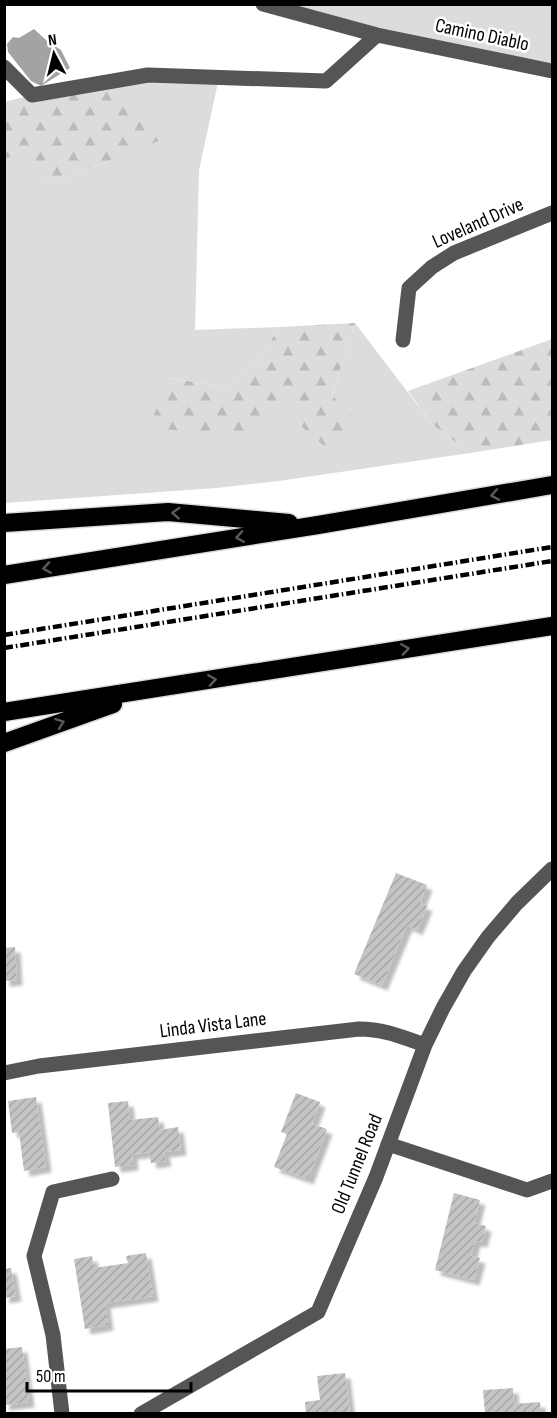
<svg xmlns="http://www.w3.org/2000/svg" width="557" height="1418" viewBox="0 0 557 1418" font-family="'Sofia Sans Condensed',sans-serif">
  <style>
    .green { fill: #dcdcdc }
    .forest { fill: url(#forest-firs) }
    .water { fill: #a3a3a3 }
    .building { fill: url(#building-hatch); filter: url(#shadow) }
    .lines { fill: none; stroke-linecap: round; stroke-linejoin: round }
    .highway-casing { stroke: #dbdbdb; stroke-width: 21 }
    .minor { stroke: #555; stroke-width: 15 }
    .highway { stroke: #000; stroke-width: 18 }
    .rail { stroke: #000; stroke-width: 4.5; stroke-dasharray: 9 3 1.5 3; stroke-linecap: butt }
    .oneway { stroke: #595959 }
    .labels { text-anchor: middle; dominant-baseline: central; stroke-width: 5; stroke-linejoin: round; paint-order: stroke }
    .street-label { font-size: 20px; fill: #000; stroke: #fff }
  </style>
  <defs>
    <pattern id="forest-firs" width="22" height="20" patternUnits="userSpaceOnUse" patternTransform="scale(1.5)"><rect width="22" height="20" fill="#dcdcdc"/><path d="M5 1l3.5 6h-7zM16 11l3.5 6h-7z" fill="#bbb"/></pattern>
    <pattern id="building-hatch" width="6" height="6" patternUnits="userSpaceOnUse" patternTransform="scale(1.5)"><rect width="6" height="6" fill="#c4c4c4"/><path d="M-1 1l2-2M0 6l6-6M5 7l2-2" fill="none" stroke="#a7a7a7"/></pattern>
    <filter id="shadow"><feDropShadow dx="5.5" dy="5.5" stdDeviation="1.5" flood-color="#0004"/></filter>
  </defs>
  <rect width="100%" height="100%" fill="#fff"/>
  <path class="green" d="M 263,5 L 552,5 L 552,71 Z
    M 219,78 L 199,170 L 195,330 L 279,327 L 256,365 L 225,387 L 169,378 L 150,427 L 284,391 L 303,428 L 332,395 L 355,323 L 432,424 L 470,453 L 279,481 L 216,488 L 5,503 L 5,158 L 12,156 L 47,185 L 168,137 L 101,83 Z"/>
  <path class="forest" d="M 101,83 L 169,137 L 47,185 L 12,157 L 5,158 L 5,102 L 32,95 Z
    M 355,323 L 332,395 L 361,427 L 329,450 L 303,428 L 284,392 L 251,440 L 149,427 L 169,378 L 225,387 L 256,365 L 279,327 Z
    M 552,339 L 552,440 L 470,453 L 432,424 L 408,391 Z"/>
  <path class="water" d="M 34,29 L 46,40 L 61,50 L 70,68 L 41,86 L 31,81 L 8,52 L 7,44 L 13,37 L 19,38 Z"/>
  <path class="building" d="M 396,873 L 427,885 L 420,903 L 427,906 L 417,930 L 407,925 L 382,985 L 354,974 Z
    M 15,947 L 17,980 L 4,981 L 4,948 Z
    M 296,1093 L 320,1102 L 312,1124 L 327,1129 L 308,1179 L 274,1167 L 287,1134 L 281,1132 Z
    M 36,1097 L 46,1167 L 24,1171 L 19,1132 L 12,1133 L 8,1101 Z
    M 128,1101 L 130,1120 L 158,1117 L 160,1130 L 178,1127 L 181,1150 L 164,1152 L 166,1161 L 151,1163 L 149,1152 L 132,1154 L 133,1165 L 115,1167 L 108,1103 Z
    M 454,1193 L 480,1200 L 474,1223 L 486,1226 L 482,1242 L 475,1241 L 471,1256 L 480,1258 L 474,1280 L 435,1270 Z
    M 146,1253 L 153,1296 L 105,1303 L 108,1325 L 85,1329 L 74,1259 L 92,1256 L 94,1268 L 128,1263 L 126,1256 Z
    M 11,1268 L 16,1296 L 4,1298 L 4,1269 Z
    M 22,1347 L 29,1402 L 4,1405 L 4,1349 Z
    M 345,1373 L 350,1414 L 306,1414 L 305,1402 L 320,1400 L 317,1376 Z
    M 513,1388 L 514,1404 L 540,1402 L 541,1414 L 485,1414 L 483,1390 Z"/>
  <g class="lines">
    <g class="highway-casing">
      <path id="highway" d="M 4,523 L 168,512 L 289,523
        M 4,575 L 318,525 L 552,485
        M 4,712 L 552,626
        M 4,743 L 113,704"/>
    </g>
    <path class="minor" d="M 263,4 L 377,35 L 552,71
      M 4,67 L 32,95 L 148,75 L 326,81 L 377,35
      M 403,340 L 409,288 L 432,267 L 454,253 L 552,213
      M 4,1073 L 39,1066 L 359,1029 C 384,1029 402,1037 425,1045
      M 388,1144 L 527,1190 L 552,1181
      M 62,1414 L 53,1335 L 34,1256 L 53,1192 L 112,1179
      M 141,1414 L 318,1312 L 376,1177 L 425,1045 L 443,1008 L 464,971 L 488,937 L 517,903 L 552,869"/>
    <use href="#highway" class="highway"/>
    <path class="rail" d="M 4,635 L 552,547
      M 4,648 L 552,561"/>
  </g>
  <defs><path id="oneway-chevron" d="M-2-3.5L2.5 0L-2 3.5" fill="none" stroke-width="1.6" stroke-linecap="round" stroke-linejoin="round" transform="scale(1.5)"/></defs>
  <g class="oneway">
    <use href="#oneway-chevron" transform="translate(495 495) rotate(170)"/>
    <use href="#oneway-chevron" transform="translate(176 513) rotate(-176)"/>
    <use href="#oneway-chevron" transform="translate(240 537) rotate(171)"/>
    <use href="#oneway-chevron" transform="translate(47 568) rotate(171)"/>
    <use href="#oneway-chevron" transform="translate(405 649) rotate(-9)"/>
    <use href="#oneway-chevron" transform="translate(212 680) rotate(-9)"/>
    <use href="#oneway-chevron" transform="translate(60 723) rotate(-20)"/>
  </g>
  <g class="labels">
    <g class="street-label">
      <text transform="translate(482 35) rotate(12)">Camino Diablo</text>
      <text transform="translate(478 223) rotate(-24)">Loveland Drive</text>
      <text transform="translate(213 1025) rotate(-7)">Linda Vista Lane</text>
      <text transform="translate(357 1164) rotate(-68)">Old Tunnel Road</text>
    </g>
  </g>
  <rect width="557" height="1418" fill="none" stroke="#000000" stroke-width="12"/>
  <g transform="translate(54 54) rotate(353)" stroke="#ffffff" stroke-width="4.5" paint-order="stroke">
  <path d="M0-4.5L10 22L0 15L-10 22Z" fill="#000000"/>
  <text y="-9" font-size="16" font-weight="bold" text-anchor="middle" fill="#000000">N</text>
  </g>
  <path d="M27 1382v9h164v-9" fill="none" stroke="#000000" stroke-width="3"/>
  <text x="36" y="1382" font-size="18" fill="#000000" stroke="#ffffff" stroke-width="4.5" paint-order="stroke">50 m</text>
</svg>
